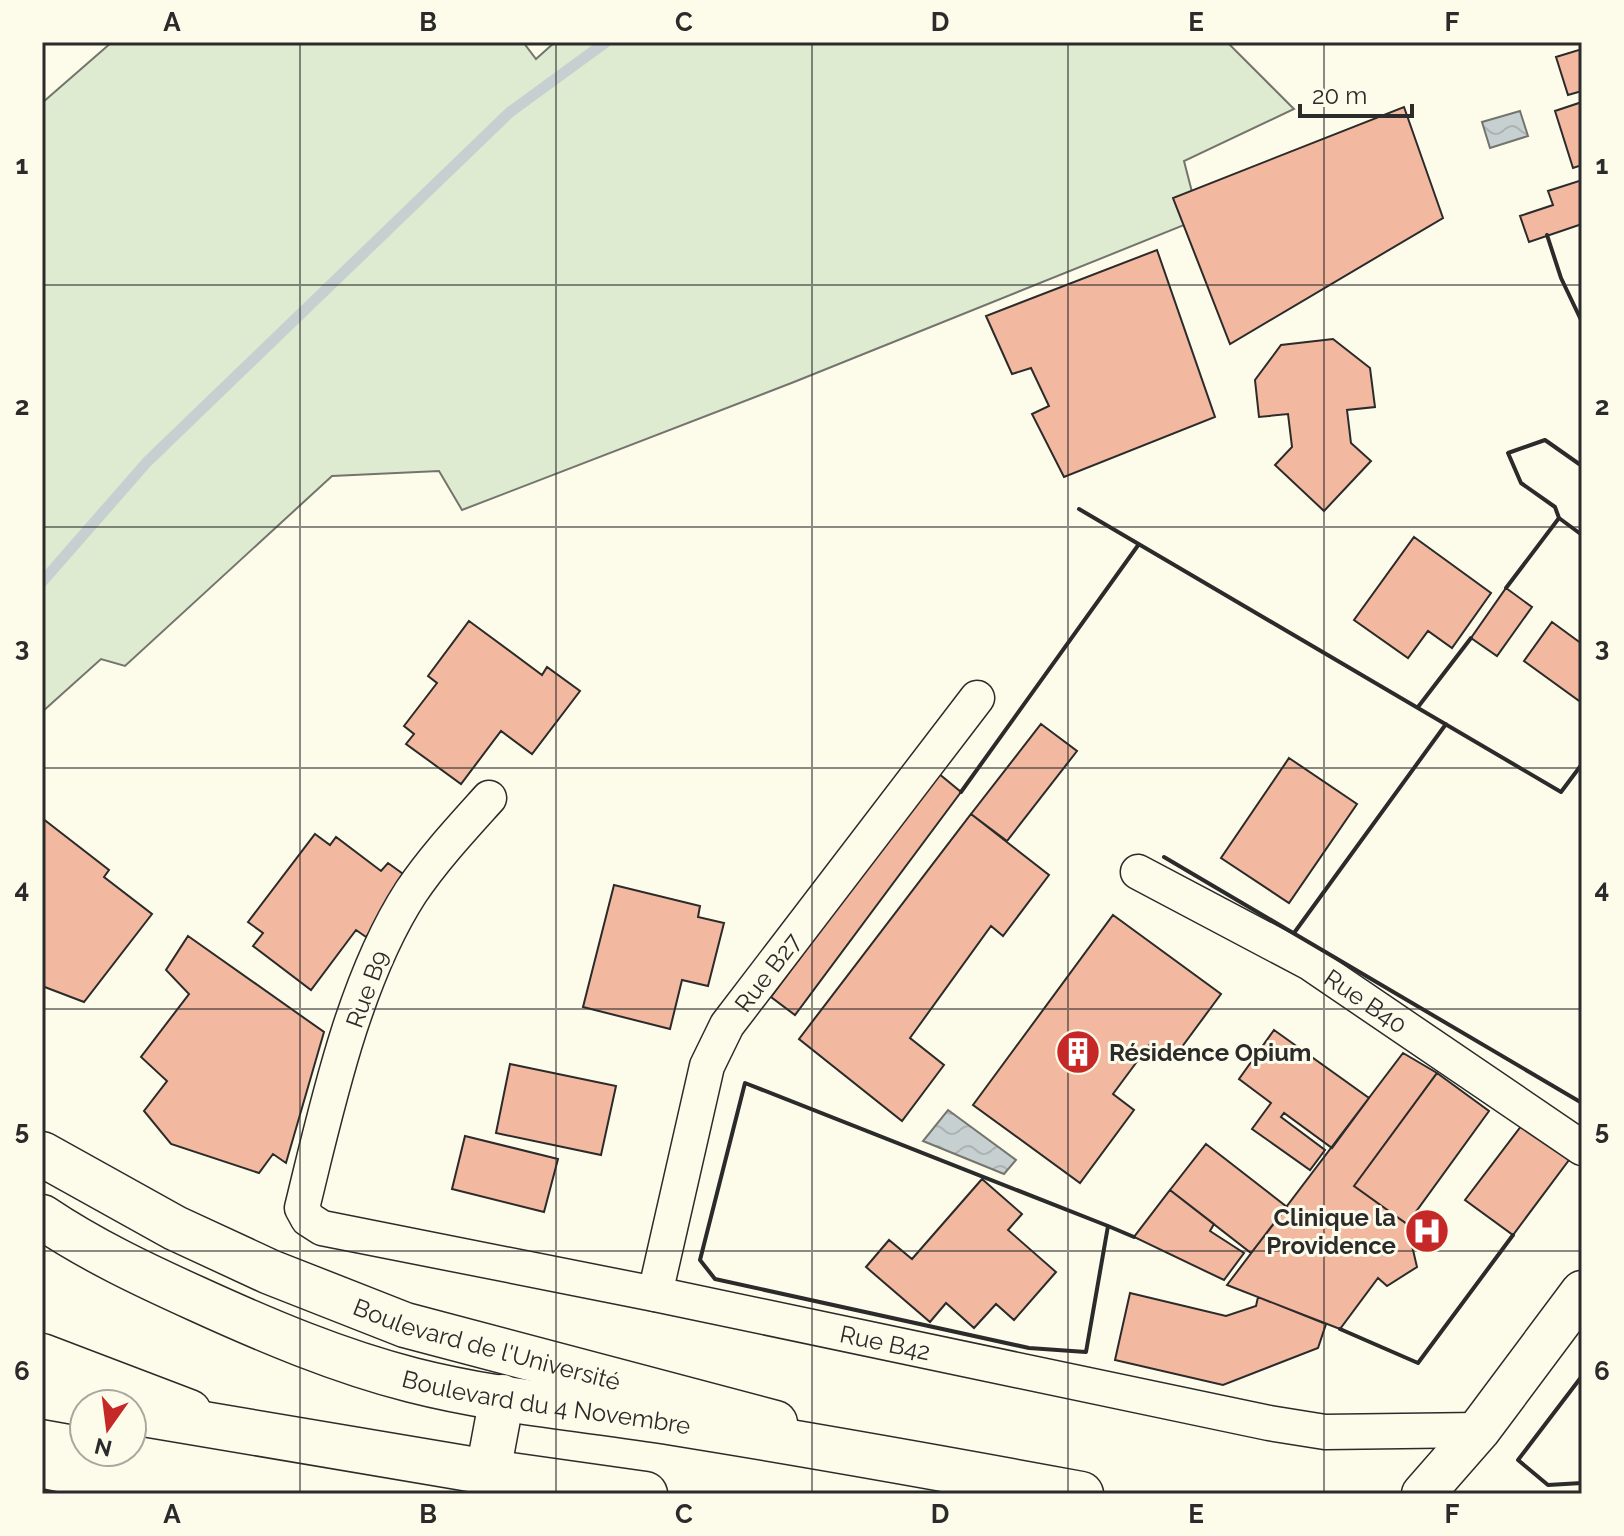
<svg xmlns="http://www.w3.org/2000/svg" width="1624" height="1536" viewBox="0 0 1624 1536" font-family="Raleway,sans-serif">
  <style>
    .green { fill: #deebd1; stroke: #74746e; stroke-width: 2 }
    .water { fill: url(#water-waves); stroke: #74746e; stroke-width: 2 }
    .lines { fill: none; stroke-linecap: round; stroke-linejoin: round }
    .stream { stroke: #c7d0d0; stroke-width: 11 }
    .building { fill: #f2b8a0; stroke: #2b2b2b; stroke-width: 2 }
    .minor-casing { stroke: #2b2b2b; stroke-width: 37 }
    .tertiary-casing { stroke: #2b2b2b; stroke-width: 45 }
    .secondary-casing { stroke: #2b2b2b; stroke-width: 47 }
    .primary-casing { stroke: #2b2b2b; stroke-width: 47 }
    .minor { stroke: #fdfbea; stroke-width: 34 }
    .tertiary { stroke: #fdfbea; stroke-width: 42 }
    .secondary { stroke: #fdfbea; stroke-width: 44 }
    .primary { stroke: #fdfbea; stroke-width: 44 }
    .wall { stroke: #2b2b2b; stroke-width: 4 }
    .grid { fill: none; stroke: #2b2b2b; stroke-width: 2; stroke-opacity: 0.55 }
    .labels { text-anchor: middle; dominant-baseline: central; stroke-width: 6; stroke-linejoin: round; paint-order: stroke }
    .street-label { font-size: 24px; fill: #2b2b2b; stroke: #fdfbea }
    .poi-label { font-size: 24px; font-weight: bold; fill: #2b2b2b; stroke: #fdfbea; text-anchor: start }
    .neatline { fill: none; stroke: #2b2b2b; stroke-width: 3 }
    .grid-label { font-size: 26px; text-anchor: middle; font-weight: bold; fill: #2b2b2b }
  </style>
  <defs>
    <pattern id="water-waves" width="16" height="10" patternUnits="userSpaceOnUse" patternTransform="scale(2)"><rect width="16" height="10" fill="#c7d0d0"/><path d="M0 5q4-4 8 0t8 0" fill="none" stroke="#abb3b3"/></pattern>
  </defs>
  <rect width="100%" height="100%" fill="#fdfbea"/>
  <path class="green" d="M 112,42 L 523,42 L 536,59 L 555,42 L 1227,42 L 1294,109 L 1184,161 L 1199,219 L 794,382 L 462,510 L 439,471 L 332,476 L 125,666 L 101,659 L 42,712 L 42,103 Z"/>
  <path class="water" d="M 1520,111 L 1528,136 L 1490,148 L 1482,122 Z
    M 948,1110 L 1016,1160 L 1004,1174 L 923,1141 Z"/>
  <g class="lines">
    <path class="stream" d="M 42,582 L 147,462 L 510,112 L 606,42"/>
  </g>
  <path class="building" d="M 1582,49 L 1582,91 L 1568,95 L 1556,57 Z
    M 1582,102 L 1582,165 L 1573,168 L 1555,111 Z
    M 1404,107 L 1443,218 L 1230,344 L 1173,198 Z
    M 1582,180 L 1582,224 L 1529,242 L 1520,216 L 1553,205 L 1548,191 Z
    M 1157,250 L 1215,417 L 1064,477 L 1032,414 L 1049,406 L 1031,368 L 1012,374 L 986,316 Z
    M 1333,339 L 1370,368 L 1375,407 L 1347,410 L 1351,443 L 1371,461 L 1324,511 L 1275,465 L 1292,447 L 1288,414 L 1259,417 L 1255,380 L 1281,345 Z
    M 1414,537 L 1491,593 L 1452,648 L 1428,631 L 1408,658 L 1354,620 Z
    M 1506,588 L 1532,607 L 1497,656 L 1471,638 Z
    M 469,621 L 542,675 L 547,667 L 580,691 L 532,754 L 501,731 L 461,784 L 406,744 L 414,734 L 404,726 L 437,683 L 428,676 Z
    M 1552,622 L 1582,644 L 1582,703 L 1524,661 Z
    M 1041,724 L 1077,751 L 1007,841 L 971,814 Z
    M 1289,758 L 1357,804 L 1289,903 L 1221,858 Z
    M 938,773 L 961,792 L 795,1015 L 771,997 Z
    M 971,814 L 1049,875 L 1003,936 L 991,926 L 910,1038 L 944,1065 L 902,1121 L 799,1039 Z
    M 42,818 L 109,870 L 104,877 L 152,914 L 84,1002 L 42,986 Z
    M 315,834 L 330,845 L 336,837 L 381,871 L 388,863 L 410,879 L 366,937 L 356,930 L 311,990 L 253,946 L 263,933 L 248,922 Z
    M 614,885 L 700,906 L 698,917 L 724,923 L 708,986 L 682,980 L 670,1029 L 583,1007 Z
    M 1113,915 L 1221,994 L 1173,1059 L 1150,1044 L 1113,1094 L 1134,1110 L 1080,1183 L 973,1105 Z
    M 188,936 L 324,1032 L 286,1163 L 273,1154 L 259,1173 L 171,1144 L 144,1111 L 167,1081 L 141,1057 L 189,994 L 166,970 Z
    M 1274,1030 L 1369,1098 L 1332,1148 L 1284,1113 L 1281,1117 L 1325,1150 L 1310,1170 L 1252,1129 L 1271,1103 L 1239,1079 Z
    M 1403,1053 L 1437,1073 L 1354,1186 L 1407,1224 L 1417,1267 L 1387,1286 L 1378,1278 L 1340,1329 L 1227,1285 Z
    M 510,1064 L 616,1086 L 601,1155 L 496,1133 Z
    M 1437,1073 L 1489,1111 L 1407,1224 L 1354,1186 Z
    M 1522,1125 L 1569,1160 L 1513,1235 L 1465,1200 Z
    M 465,1136 L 558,1159 L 544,1212 L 452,1189 Z
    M 1206,1144 L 1287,1207 L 1251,1253 L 1170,1190 Z
    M 982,1179 L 1022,1214 L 1008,1230 L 1056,1272 L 1014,1320 L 996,1304 L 974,1328 L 946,1303 L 930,1322 L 866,1267 L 889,1240 L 912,1259 Z
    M 1170,1190 L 1214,1224 L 1210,1231 L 1244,1253 L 1224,1280 L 1134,1237 Z
    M 1130,1293 L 1226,1316 L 1256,1306 L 1258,1297 L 1326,1324 L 1318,1348 L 1223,1385 L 1115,1360 Z"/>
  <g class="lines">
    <g class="minor-casing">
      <g id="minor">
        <path id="s1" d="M 489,798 C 462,828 434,858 411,892 C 354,980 327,1106 302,1208 L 308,1219 L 322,1228 L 655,1294 L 1269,1423 L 1325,1432 L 1479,1430"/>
        <path id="s2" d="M 1138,872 L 1310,963 L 1582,1148"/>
        <path id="s3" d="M 655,1294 L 707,1066 L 727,1025 L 977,698"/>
      </g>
    </g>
    <g class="tertiary-casing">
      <path id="tertiary" d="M 1423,1494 L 1479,1430 L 1582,1292"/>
    </g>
    <g class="secondary-casing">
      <g id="secondary">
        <path id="s4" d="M 42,1154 L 175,1228 L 270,1272 L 405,1325 L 775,1423"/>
        <path d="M 42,1356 L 189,1412"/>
      </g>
    </g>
    <g class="primary-casing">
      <g id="primary">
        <path id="s5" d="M 42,1217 C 91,1250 144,1275 197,1299 C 267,1331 338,1361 412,1380 C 498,1402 588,1409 675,1423 C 811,1445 946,1469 1081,1494"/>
        <path d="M 42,1396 L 87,1404"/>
        <path d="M 132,1412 L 488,1472 L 645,1494"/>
        <path d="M 488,1472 L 502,1397"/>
      </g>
    </g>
    <use href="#minor" class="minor"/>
    <use href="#tertiary" class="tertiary"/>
    <use href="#secondary" class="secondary"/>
    <use href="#primary" class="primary"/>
    <path class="wall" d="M 1547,235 L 1561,278 L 1582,322
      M 1079,509 L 1561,792 L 1582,764
      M 1559,518 L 1555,507 L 1521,483 L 1508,453 L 1545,440 L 1582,466
      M 1506,588 L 1559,518 L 1582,535
      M 1418,707 L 1471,638
      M 961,792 L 1139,544
      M 1164,857 L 1582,1103
      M 1294,933 L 1446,724
      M 1108,1226 L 1086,1352 L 1029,1348 L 715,1279 L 700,1260 L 745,1083 L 1108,1226 L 1134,1237
      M 1340,1329 L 1418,1363 L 1513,1235
      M 1582,1376 L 1518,1460 L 1548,1485 L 1582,1483
      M 42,1490 L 62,1494"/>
  </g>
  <path class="grid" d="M 300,42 L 300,1494M 556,42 L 556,1494M 812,42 L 812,1494M 1068,42 L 1068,1494M 1324,42 L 1324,1494M 42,285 L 1582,285M 42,527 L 1582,527M 42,768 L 1582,768M 42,1009 L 1582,1009M 42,1251 L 1582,1251"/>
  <defs>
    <g id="building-disc" transform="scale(2.3)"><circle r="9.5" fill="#c62828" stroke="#fdfbea"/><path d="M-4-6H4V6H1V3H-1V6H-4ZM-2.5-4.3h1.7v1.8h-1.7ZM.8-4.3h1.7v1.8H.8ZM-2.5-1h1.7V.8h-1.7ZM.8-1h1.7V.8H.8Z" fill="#fff"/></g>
    <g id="hospital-disc" transform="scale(2.3)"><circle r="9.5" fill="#c62828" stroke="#fdfbea"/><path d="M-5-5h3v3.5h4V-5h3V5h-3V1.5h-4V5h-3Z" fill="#fff"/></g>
  </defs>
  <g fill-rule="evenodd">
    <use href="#building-disc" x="1078" y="1052"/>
    <use href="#hospital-disc" x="1427" y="1231"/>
  </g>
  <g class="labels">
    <g class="street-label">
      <text stroke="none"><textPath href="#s3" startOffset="346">Rue B27</textPath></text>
      <text transform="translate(367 989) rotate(-70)">Rue B9</text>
      <text stroke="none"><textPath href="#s2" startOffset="262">Rue B40</textPath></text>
      <text stroke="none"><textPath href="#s1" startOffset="1062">Rue B42</textPath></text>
      <text stroke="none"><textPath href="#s4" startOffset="486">Boulevard de l'Université</textPath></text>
      <text stroke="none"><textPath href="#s5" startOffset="542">Boulevard du 4 Novembre</textPath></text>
    </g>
    <g class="poi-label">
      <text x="1109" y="1052">Résidence Opium</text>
      <text x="1396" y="1217" text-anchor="end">Clinique la<tspan x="1396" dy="28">Providence</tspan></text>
    </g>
  </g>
  <rect width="1624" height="1536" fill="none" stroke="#fdfbea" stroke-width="88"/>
  <g transform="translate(108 1428) rotate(194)"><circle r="38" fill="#fdfbea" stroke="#a9a89e" stroke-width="2"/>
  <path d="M0-6L14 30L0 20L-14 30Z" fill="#c62828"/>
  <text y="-12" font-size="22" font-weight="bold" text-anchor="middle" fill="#2b2b2b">N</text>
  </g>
  <path d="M1300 104v12h112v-12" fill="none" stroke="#2b2b2b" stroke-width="4"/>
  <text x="1312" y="104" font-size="24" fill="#2b2b2b" stroke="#fdfbea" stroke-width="6" paint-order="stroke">20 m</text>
  <rect x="44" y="44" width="1536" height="1448" class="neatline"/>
  <g class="grid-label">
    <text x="172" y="31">A</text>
    <text x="428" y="31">B</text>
    <text x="684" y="31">C</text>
    <text x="940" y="31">D</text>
    <text x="1196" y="31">E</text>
    <text x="1452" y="31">F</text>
    <text x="22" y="174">1</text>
    <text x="1602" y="174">1</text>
    <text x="22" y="415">2</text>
    <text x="1602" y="415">2</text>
    <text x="22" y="656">3</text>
    <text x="1602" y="656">3</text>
    <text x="22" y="898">4</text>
    <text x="1602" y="898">4</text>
    <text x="22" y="1139">5</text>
    <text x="1602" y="1139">5</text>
    <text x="22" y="1380">6</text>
    <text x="1602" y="1380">6</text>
    <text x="172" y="1523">A</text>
    <text x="428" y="1523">B</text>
    <text x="684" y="1523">C</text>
    <text x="940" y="1523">D</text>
    <text x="1196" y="1523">E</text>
    <text x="1452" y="1523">F</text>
  </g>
</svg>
